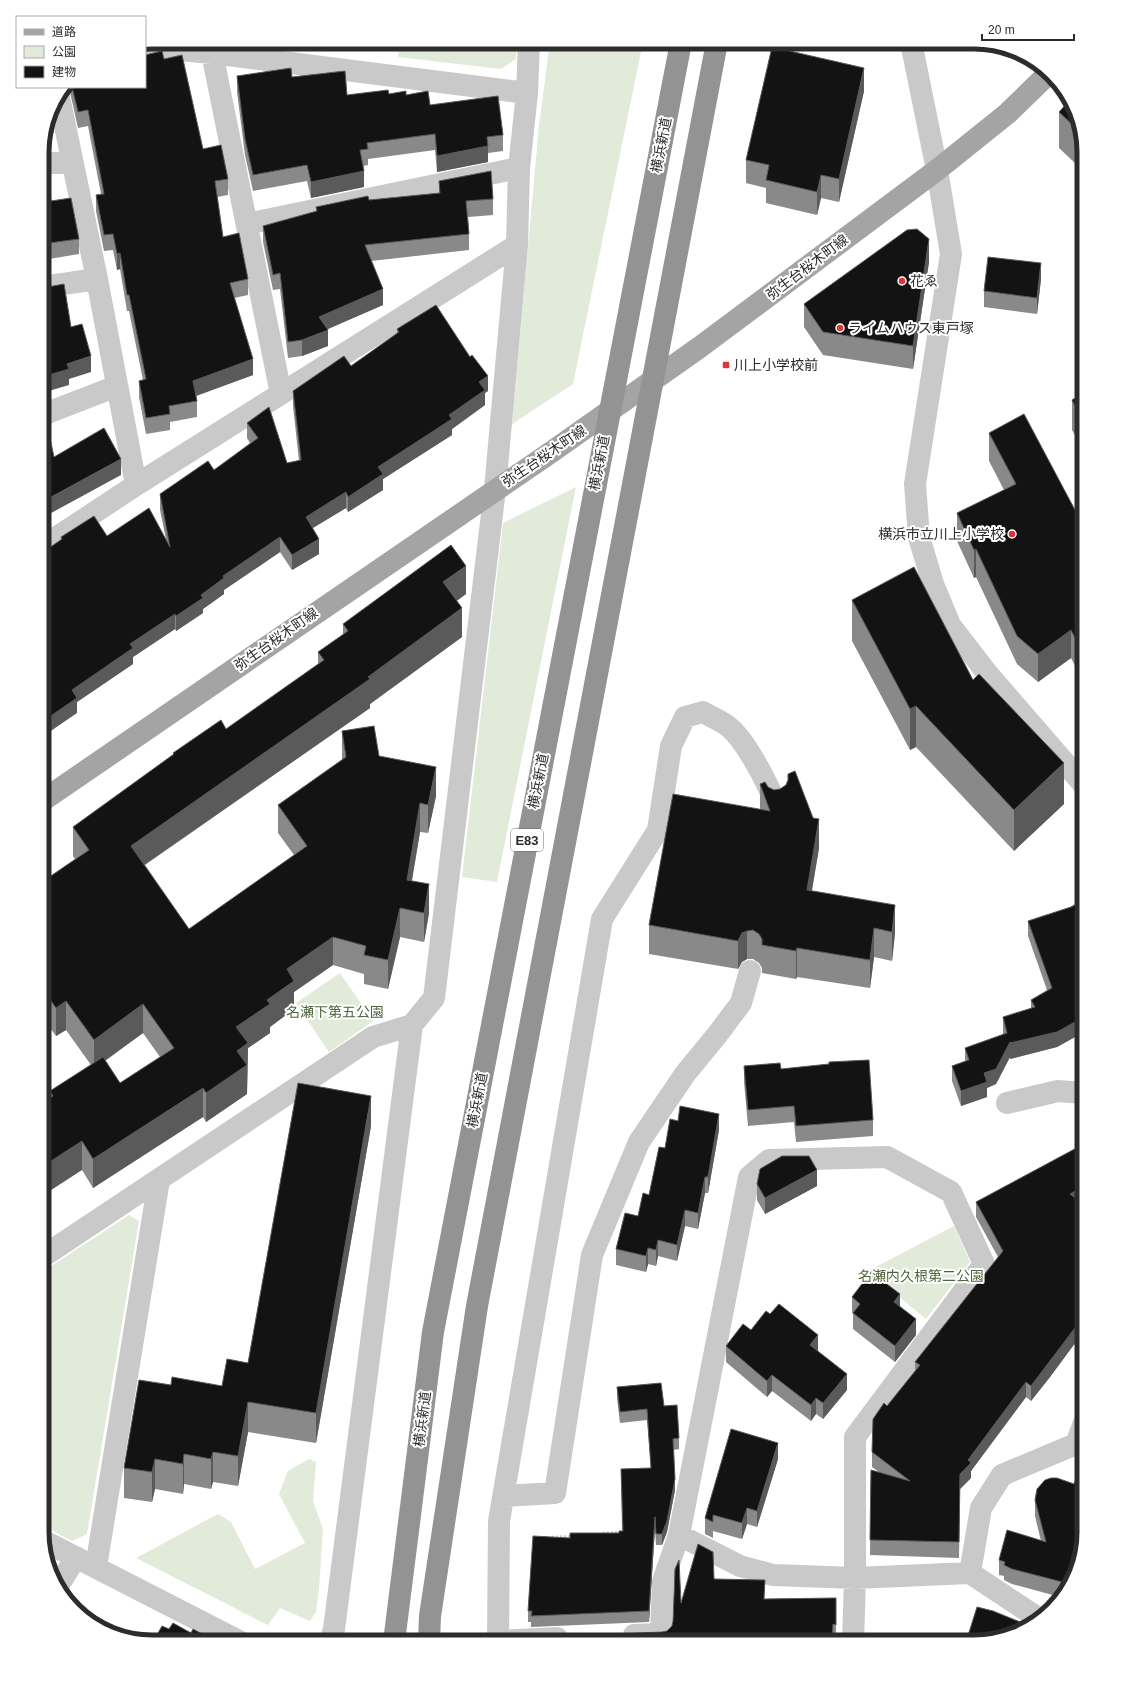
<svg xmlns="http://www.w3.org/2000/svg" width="1126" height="1684" viewBox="0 0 1126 1684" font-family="Helvetica,'Noto Sans JP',sans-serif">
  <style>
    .green { fill: #e2eada }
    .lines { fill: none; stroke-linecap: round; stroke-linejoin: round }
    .path { stroke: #c9c9c9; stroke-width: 2.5; stroke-dasharray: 2 2; stroke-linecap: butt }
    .minor { stroke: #c9c9c9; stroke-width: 22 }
    .major { stroke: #a4a4a4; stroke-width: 22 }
    .highway { stroke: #939393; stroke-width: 22 }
    .wall { fill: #898989; fill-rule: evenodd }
    .shaded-wall { fill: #5a5a5a }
    .building { fill: #131313; stroke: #5a5a5a }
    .poi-dot { fill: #df323b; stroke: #fff; stroke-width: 1.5 }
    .labels { text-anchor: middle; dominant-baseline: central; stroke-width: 4; stroke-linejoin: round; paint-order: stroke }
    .shield { fill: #fff; stroke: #6b6b6b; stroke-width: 1 }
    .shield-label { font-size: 13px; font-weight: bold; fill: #2c2c2c }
    .street-label { font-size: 14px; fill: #2c2c2c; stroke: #fff }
    .poi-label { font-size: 14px; fill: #2c2c2c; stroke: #fff; text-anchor: start }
    .park-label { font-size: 14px; fill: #4e663b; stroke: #fff }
    .rim { fill: none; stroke: #2c2c2c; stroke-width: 5 }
  </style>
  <rect width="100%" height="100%" fill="#fff"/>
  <path class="green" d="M 400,42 L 517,42 L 516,59 L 501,69 L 398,57 Z
    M 550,42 L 643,42 L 573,384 L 512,424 L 539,125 Z
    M 576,487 L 497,882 L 462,877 L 503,523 Z
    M 340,973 L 373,1021 L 329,1052 L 296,1003 Z
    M 129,1215 L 139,1221 L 87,1534 L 72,1541 L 42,1525 L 42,1272 Z
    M 954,1226 L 970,1262 L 926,1319 L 868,1271 Z
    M 309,1459 L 316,1462 L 313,1501 L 323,1529 L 319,1589 L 316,1612 L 310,1621 L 280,1608 L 268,1625 L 136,1558 L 218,1514 L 231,1522 L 255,1569 L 305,1543 L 279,1494 L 288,1471 Z"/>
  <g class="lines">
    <path class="path" d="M 603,1533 L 622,1532
      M 552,1537 L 573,1536"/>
    <path class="minor" d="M 911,42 L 937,170 L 951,254 L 915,484 L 919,537 L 933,584 L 950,625 L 987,673 L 1084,785
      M 145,47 L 212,53 L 527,93
      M 212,53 L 281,394
      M 59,97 L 97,279 L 136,485
      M 42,163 L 72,163
      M 247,224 L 519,168
      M 42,287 L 97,279
      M 42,415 L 117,386
      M 42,547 L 136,485 L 517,245
      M 1007,1103 L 1058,1091 L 1084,1093
      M 42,1257 L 373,1037 L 412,1025 L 434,998 L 495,489 L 517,245 L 519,168 L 527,93 L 529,42
      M 504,1496 L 555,1493 L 592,1255 L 639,1142 L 685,1074 L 717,1035 L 741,1003 L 750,971
      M 679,1535 L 740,1566 L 773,1575 L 855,1578 L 970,1573
      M 44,1541 L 241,1642
      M 96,1567 L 159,1180
      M 57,1588 L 76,1557
      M 1038,1618 L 970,1573 L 981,1508 L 1002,1475 L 1076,1444 L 1084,1423
      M 634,1635 L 661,1634 L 663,1581 L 679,1535 L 749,1177 L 769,1160 L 887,1157 L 951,1192 L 984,1264 L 855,1437 L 855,1578 L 853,1642
      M 498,1641 L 557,1638
      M 330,1642 L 334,1629 L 412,1025
      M 498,1642 L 499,1521 L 602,919 L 658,830 L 671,746 L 685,717 L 703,712 C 711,717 722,721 729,727 C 746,741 769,785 776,806"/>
    <path class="major" d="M 42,801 L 550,453 L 700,347 L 937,170 L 1008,113 L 1047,75"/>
    <path class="highway" d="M 394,1642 L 433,1332 L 681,42
      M 429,1642 L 430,1616 L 477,1306 L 717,42"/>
  </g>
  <path class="wall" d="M 774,42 L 858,42 L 858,43 L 785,50 L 864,91 L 839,202 L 821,198 L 817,215 L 766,203 L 766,188 L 746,183 L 746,160 L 774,48 Z
    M 164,59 L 203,149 L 228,179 L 228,195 L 217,197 L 223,237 L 248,279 L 248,295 L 234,298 L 253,375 L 196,396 L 197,401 L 197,417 L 170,422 L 170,430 L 146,434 L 139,397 L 139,381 L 143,380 L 129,311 L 127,311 L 120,269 L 117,270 L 113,250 L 104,251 L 96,211 L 96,195 L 101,194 L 88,126 L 78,128 L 70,92 L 70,87 L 145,87 Z
    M 237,76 L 292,77 L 347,95 L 389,94 L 406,95 L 430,105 L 503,135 L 503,151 L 488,153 L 488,162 L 437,172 L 435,150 L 368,159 L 368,165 L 363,166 L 364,187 L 311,198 L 307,181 L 253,191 L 245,155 L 237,92 Z
    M 1070,100 L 1084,152 L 1084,164 L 1075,163 L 1059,148 L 1059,112 Z
    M 50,110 L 54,117 L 54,133 L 45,134 Z
    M 42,159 L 51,201 L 79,239 L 79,254 L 49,259 L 48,253 L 42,254 Z
    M 439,181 L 493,199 L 493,215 L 468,217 L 469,234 L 469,250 L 371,261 L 383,305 L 327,329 L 328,346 L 302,356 L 288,358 L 280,289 L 273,290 L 263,242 L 263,226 L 316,212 L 316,207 L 369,200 L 439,193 Z
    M 929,262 L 913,369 L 823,355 L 804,327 L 804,304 Z
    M 1041,279 L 1037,314 L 984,307 L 984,291 Z
    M 397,329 L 488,391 L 485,393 L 485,405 L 452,429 L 452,435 L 383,479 L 383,490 L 348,512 L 346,508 L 313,528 L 319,554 L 292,570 L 280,552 L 224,590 L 224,594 L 203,609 L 203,613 L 176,631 L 175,629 L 133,657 L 133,664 L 77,702 L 77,713 L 61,537 L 107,536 L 166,539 L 160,510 L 160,494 L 214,470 L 250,443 L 247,438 L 247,423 L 287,463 L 299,461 L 293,406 L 293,391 L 351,366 L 397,333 Z
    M 1084,393 L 1084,452 L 1072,430 L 1072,400 Z
    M 989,433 L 1084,527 L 1084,683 L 1071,658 L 1038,682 L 1017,664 L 976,577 L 974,578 L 957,541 L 957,513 L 1004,490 L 989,461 Z
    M 466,594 L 457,601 L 462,637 L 370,704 L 370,708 L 145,865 L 189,929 L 294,855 L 278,833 L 278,805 L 342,760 L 342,731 L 436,796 L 428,833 L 420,832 L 412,881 L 429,913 L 424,942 L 400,937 L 388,989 L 364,984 L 364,974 L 333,965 L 294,992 L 294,1009 L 270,1027 L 270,1033 L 248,1048 L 247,1094 L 206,1122 L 203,1117 L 93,1188 L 82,1170 L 50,1098 L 50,1091 L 91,1065 L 66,1030 L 56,1036 L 42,1017 L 42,882 L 75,859 L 73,856 L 73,827 L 173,755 L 173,753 L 226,729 L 318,664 L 318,652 L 343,635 L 343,624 ZM 143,1033 L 160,1057 L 120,1083 L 105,1060 Z
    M 852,600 L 973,680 L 1064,804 L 1014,851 L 916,747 L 910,750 L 852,641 Z
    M 788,774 L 819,848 L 812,891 L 895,933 L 892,961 L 874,957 L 870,988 L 797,977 L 796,979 L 762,973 L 762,968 L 759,963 L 753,959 L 747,959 L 742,962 L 738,969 L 649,954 L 649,925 L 760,809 L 760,784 L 774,790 L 780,789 L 786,785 L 788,781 Z
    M 1084,900 L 1084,1032 L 1057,1047 L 1010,1059 L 1010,1057 L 996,1084 L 987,1088 L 987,1097 L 961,1106 L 952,1081 L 952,1066 L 965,1061 L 965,1048 L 1003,1035 L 1003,1017 L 1031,1009 L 1031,1000 L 1047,990 L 1028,936 L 1028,921 L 1071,907 Z
    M 744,1066 L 781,1069 L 873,1120 L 873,1136 L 796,1142 L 794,1122 L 748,1126 L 744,1082 Z
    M 371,1126 L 316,1443 L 248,1432 L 238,1486 L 213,1482 L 211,1489 L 184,1484 L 183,1494 L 155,1489 L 152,1502 L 124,1498 L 124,1468 L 171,1385 L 222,1386 L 248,1363 Z
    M 719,1130 L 708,1193 L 705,1193 L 698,1229 L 685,1226 L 677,1261 L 658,1256 L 656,1266 L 648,1264 L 646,1272 L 616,1265 L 616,1249 L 638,1216 L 649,1195 L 665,1148 Z
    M 1084,1144 L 1084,1201 L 1082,1203 L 1084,1205 L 1084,1331 L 1050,1377 L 1031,1401 L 1026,1397 L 971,1471 L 971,1478 L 960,1489 L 959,1558 L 870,1555 L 871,1470 L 879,1472 L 872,1467 L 872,1452 L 887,1406 L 915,1371 L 915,1362 L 998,1257 L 976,1217 L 976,1202 Z
    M 757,1184 L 817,1186 L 765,1214 L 757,1200 Z
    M 852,1297 L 900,1306 L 916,1335 L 895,1362 L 853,1329 L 853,1314 L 852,1313 Z
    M 751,1330 L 818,1351 L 817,1351 L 847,1390 L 823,1419 L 816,1414 L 811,1421 L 772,1391 L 767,1397 L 726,1362 L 726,1346 Z
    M 617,1387 L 664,1406 L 679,1438 L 679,1449 L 674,1450 L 675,1490 L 667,1532 L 662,1545 L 656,1545 L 655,1528 L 649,1622 L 531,1627 L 531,1622 L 528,1622 L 528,1611 L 570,1538 L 619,1533 L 622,1531 L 621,1469 L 651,1468 L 647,1420 L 620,1423 L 617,1398 Z
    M 778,1459 L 757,1527 L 747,1524 L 742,1539 L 713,1531 L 713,1538 L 705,1534 L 705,1518 Z
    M 1074,1484 L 1084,1532 L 1069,1587 L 1060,1597 L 1012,1584 L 1004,1580 L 1004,1576 L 999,1575 L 999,1560 L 1041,1541 L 1035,1516 L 1035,1500 Z
    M 714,1579 L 765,1599 L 836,1598 L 836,1639 L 662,1632 L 667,1631 L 672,1626 L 681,1603 Z"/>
  <path class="shaded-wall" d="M 864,68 L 864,91 L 839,202 L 839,179 Z
    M 43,141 L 43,150 L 42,151 L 42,145 Z
    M 488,146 L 488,162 L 437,172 L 437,156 Z
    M 364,171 L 364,187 L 311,198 L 311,182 Z
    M 821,175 L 821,198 L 817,215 L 817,192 Z
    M 929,239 L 929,262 L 913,369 L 913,346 Z
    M 120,253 L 120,269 L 117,270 L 117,254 Z
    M 1041,263 L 1041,279 L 1037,314 L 1037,298 Z
    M 383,289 L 383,305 L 319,333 L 319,317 Z
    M 328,330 L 328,346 L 302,356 L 302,340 Z
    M 91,356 L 91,372 L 69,379 L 69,385 L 42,393 L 42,377 L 67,364 Z
    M 253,359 L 253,375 L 193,397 L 193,381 Z
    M 488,376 L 488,391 L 485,393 L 485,405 L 452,429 L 452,435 L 383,479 L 383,490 L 348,512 L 348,497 L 378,467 L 449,415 L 479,382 Z
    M 121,459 L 121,475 L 42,518 L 42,502 Z
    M 346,492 L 346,508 L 306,532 L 306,517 Z
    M 280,537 L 280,552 L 224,590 L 224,594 L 203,609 L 203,613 L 176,631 L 176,616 L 223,576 Z
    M 319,539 L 319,554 L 292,570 L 292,555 Z
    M 976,549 L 976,577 L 974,578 L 974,550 Z
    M 466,566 L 466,594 L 443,610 L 443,582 Z
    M 462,608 L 462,637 L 370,704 L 370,708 L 131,874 L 131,846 L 368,677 Z
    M 175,614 L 175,629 L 133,657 L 133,664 L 77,702 L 77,713 L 42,737 L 42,722 L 72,690 L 130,644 Z
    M 1071,630 L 1071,658 L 1038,682 L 1038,654 Z
    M 916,706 L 916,747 L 910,750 L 910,709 Z
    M 1064,763 L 1064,804 L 1014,851 L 1014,810 Z
    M 436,767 L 436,796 L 428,833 L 428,805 Z
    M 420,803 L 420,832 L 407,908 L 407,880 Z
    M 819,819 L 819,848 L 807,918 L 807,890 Z
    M 429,884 L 429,913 L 424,942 L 424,913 Z
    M 895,905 L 895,933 L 892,961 L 892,932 Z
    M 400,908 L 400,937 L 388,989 L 388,960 Z
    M 874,928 L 874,957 L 870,988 L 870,960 Z
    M 747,931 L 747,959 L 742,962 L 738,969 L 738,941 L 742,933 Z
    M 333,937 L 333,965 L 294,992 L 294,1009 L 270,1027 L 270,1033 L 248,1048 L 247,1094 L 206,1122 L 206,1093 L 236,1027 L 267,1000 L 287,969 Z
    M 797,948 L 797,977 L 796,979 L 796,951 Z
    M 66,1001 L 66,1030 L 56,1036 L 56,1008 Z
    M 143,1004 L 143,1033 L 94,1069 L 94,1040 Z
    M 1084,1017 L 1084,1032 L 1057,1047 L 1010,1059 L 1010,1043 Z
    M 1010,1042 L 1010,1057 L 996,1084 L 987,1088 L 987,1097 L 961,1106 L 961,1091 L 984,1073 Z
    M 203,1088 L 203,1117 L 93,1188 L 93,1159 Z
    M 371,1096 L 371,1126 L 316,1443 L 316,1413 Z
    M 719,1114 L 719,1130 L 708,1193 L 708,1177 Z
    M 82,1141 L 82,1170 L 42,1196 L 42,1167 Z
    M 817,1170 L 817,1186 L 765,1214 L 765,1198 Z
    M 705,1177 L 705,1193 L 698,1229 L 698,1213 Z
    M 1084,1186 L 1084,1201 L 1070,1209 L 1070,1194 Z
    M 685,1210 L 685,1226 L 677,1261 L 677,1245 Z
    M 658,1240 L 658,1256 L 656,1266 L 656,1250 Z
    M 648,1248 L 648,1264 L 646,1272 L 646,1256 Z
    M 900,1294 L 900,1310 L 894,1302 Z
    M 1084,1316 L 1084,1331 L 1050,1377 L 1031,1401 L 1031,1386 Z
    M 916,1319 L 916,1335 L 895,1362 L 895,1346 Z
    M 818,1335 L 818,1351 L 810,1361 L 810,1345 Z
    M 847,1374 L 847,1390 L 823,1419 L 823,1403 Z
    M 772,1375 L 772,1391 L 767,1397 L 767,1381 Z
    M 1026,1382 L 1026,1397 L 971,1471 L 971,1478 L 960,1489 L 959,1558 L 960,1474 L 968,1460 Z
    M 816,1398 L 816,1414 L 811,1421 L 811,1405 Z
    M 248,1402 L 248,1432 L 238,1486 L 238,1456 Z
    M 778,1443 L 778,1459 L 757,1527 L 757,1511 Z
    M 213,1452 L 213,1482 L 211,1489 L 211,1459 Z
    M 184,1454 L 184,1484 L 183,1494 L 183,1464 Z
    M 155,1459 L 155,1489 L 152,1502 L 152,1472 Z
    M 675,1479 L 675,1490 L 667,1532 L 662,1545 L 662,1534 Z
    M 747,1508 L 747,1524 L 742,1539 L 742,1523 Z
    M 655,1517 L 655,1528 L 649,1622 L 649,1611 Z"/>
  <path class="building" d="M 772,47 L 864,68 L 839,179 L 821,175 L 817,192 L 766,180 L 769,165 L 746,160 Z
    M 162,51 L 164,59 L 182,55 L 203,149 L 221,145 L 228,179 L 215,181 L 223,237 L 239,233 L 248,279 L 230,283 L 253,359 L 193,381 L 197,401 L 169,406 L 170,414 L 146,418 L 139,381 L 146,379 L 129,295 L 127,295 L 120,253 L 117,254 L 113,234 L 104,235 L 96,195 L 104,194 L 88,110 L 78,112 L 72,87 L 145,87 L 145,55 Z
    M 291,68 L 292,77 L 345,71 L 347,95 L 388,90 L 389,94 L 406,91 L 406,95 L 428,91 L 430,105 L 498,96 L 503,135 L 487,137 L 488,146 L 437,156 L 435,134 L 367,143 L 368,149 L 360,150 L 364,171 L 311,182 L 307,165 L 253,175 L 245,139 L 237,76 Z
    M 1070,100 L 1077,127 L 1075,127 L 1059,112 Z
    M 52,107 L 54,117 L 49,118 L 50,110 Z
    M 42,159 L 46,160 L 51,201 L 71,198 L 79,239 L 49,243 L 48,237 L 42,238 Z
    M 491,171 L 493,199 L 466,201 L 469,234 L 365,245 L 383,289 L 319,317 L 328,330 L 302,340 L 288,342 L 280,273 L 273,275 L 263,226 L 317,211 L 316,207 L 368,196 L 369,200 L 440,193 L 439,181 Z
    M 917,229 L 929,239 L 913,346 L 823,332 L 804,304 L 907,230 Z
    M 988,257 L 1041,263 L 1037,298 L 984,291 Z
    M 64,284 L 71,327 L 82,324 L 91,356 L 67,364 L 69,369 L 42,377 L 42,288 Z
    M 436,305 L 470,357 L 472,355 L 488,376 L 479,382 L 485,390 L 449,415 L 452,419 L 378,467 L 383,474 L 348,497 L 346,492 L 306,517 L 319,539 L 292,555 L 280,537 L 223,576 L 224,578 L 201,595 L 203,598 L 176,616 L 175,614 L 130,644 L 133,648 L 72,690 L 77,698 L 42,722 L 42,553 L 62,539 L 61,537 L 94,516 L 107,536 L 149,508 L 170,547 L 160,494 L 208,461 L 214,470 L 258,438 L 247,423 L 269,407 L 287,463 L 301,460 L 293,391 L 344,356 L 351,366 L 399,332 L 397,329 Z
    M 1084,393 L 1084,422 L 1072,400 Z
    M 42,411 L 44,411 L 54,457 L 104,428 L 121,459 L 42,502 Z
    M 1024,414 L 1084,527 L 1084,655 L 1071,630 L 1038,654 L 1017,636 L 976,549 L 974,550 L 957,513 L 1016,484 L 989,433 Z
    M 451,545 L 466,566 L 443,582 L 462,608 L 368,677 L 370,679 L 131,846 L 189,929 L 307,846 L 278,805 L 346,757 L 342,731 L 374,726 L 379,756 L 436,767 L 428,805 L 420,803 L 407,880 L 429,884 L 424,913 L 400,908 L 388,960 L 364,955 L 366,946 L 333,937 L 287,969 L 294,981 L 267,1000 L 270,1004 L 236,1027 L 248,1043 L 237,1051 L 247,1065 L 206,1093 L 203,1088 L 93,1159 L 82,1141 L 42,1167 L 42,1103 L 53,1096 L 50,1091 L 103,1057 L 120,1083 L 174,1048 L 143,1004 L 94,1040 L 66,1001 L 56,1008 L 42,988 L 42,882 L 89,850 L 73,827 L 174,754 L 173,753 L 221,720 L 226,729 L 324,660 L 318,652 L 348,631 L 343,624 Z
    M 914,567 L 973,680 L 979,674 L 1064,763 L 1014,810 L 916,706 L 910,709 L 852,600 Z
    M 795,771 L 813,818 L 819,819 L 807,890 L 895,905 L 892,932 L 874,928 L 870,960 L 797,948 L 796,951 L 762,945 L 762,939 L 759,934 L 753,930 L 747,931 L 742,933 L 738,941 L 649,925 L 673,794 L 770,811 L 760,784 L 765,782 L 768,787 L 774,790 L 780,789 L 786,785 L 788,780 L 788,774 Z
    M 1084,900 L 1084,1017 L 1057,1032 L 1010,1043 L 1010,1042 L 996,1069 L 984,1073 L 987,1082 L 961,1091 L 952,1066 L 969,1060 L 965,1048 L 1007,1033 L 1003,1017 L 1035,1007 L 1031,1000 L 1052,988 L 1028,921 L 1071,907 Z
    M 869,1060 L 873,1120 L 796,1126 L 794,1106 L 748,1110 L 744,1066 L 780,1063 L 781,1069 L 829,1064 L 829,1062 Z
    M 298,1083 L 371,1096 L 316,1413 L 248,1402 L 238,1456 L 213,1452 L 211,1459 L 184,1454 L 183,1464 L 155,1459 L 152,1472 L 124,1468 L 139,1380 L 171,1385 L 172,1377 L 222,1386 L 227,1359 L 248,1363 Z
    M 680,1106 L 719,1114 L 708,1177 L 705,1177 L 698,1213 L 685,1210 L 677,1245 L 658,1240 L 656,1250 L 648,1248 L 646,1256 L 616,1249 L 625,1213 L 638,1216 L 643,1193 L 649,1195 L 659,1147 L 665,1148 L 670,1119 L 678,1121 Z
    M 1084,1144 L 1084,1186 L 1070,1194 L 1084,1205 L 1084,1316 L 1050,1361 L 1031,1386 L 1026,1382 L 968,1460 L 971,1463 L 960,1474 L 959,1542 L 870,1540 L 871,1470 L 910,1481 L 872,1452 L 873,1419 L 884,1403 L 887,1406 L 920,1365 L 915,1362 L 1003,1251 L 976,1202 Z
    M 782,1156 L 809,1156 L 817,1170 L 765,1198 L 757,1184 L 760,1169 Z
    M 871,1272 L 900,1294 L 894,1302 L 916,1319 L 895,1346 L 853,1313 L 860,1304 L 852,1297 Z
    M 779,1304 L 818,1335 L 810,1345 L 847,1374 L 823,1403 L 816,1398 L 811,1405 L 772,1375 L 767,1381 L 726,1346 L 743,1324 L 751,1330 L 766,1311 L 770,1314 Z
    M 661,1383 L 664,1406 L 677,1405 L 679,1438 L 673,1439 L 675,1479 L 667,1521 L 662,1534 L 656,1534 L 655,1517 L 649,1611 L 531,1616 L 532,1611 L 528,1611 L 533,1536 L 570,1538 L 570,1533 L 619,1533 L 619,1531 L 623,1531 L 621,1469 L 651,1468 L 647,1409 L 620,1412 L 617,1387 Z
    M 731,1429 L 778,1443 L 757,1511 L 747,1508 L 742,1523 L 713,1515 L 713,1522 L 705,1518 Z
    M 1084,1459 L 1084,1532 L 1078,1551 L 1079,1551 L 1070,1584 L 1012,1569 L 1004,1565 L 1005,1562 L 999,1560 L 1007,1530 L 1046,1542 L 1035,1500 L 1037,1489 L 1045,1480 L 1051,1478 L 1057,1478 L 1074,1484 Z
    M 698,1544 L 713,1552 L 714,1579 L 765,1580 L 764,1599 L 836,1598 L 836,1625 L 833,1624 L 832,1642 L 527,1642 L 528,1638 L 662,1632 L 667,1631 L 672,1626 L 673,1621 L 675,1569 L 679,1560 L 681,1603 Z
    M 977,1607 L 993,1611 L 1030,1626 L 1029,1627 L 974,1642 L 966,1642 Z
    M 173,1623 L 191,1633 L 193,1629 L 217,1642 L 153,1642 L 162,1626 L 169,1629 Z"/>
  <g class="poi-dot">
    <circle cx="902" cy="281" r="4"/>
    <circle cx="840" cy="328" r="4"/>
    <rect x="722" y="361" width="8" height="8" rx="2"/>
    <circle cx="1012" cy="534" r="4"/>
  </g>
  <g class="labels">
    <rect class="shield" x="511" y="829" width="32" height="22" rx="3"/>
    <g class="shield-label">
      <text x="527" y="840">E83</text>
    </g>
    <g class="street-label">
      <text transform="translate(661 145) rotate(-79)">横浜新道</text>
      <text transform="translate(807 267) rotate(-37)">弥生台桜木町線</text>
      <text transform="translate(544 456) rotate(-34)">弥生台桜木町線</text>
      <text transform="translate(599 463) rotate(-79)">横浜新道</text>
      <text transform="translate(276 639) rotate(-35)">弥生台桜木町線</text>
      <text transform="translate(538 781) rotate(-79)">横浜新道</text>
      <text transform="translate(477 1100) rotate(-79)">横浜新道</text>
      <text transform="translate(422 1419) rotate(-83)">横浜新道</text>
    </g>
    <g class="poi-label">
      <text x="910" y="281">花ゑ</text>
      <text x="848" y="328">ライムハウス東戸塚</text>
      <text x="734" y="365">川上小学校前</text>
      <text x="1004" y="534" text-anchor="end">横浜市立川上小学校</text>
    </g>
    <g class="park-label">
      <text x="335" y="1012">名瀬下第五公園</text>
      <text x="921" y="1276">名瀬内久根第二公園</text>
    </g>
  </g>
  <path d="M0 0H1126V1684H0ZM152 49H974A103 103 0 0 1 1077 152V1532A103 103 0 0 1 974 1635H152A103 103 0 0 1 49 1532V152A103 103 0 0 1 152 49Z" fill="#fff" fill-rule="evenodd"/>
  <path class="rim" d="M152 49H974A103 103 0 0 1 1077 152V1532A103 103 0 0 1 974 1635H152A103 103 0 0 1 49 1532V152A103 103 0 0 1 152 49Z"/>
  <rect x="16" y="16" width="130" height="72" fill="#ffffff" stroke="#ababab"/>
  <rect x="24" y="29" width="20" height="6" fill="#a4a4a4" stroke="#ababab"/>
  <text x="52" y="36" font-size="12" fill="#2c2c2c">道路</text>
  <rect x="24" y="46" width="20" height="12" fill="#e2eada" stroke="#ababab"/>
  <text x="52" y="56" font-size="12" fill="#2c2c2c">公園</text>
  <rect x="24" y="66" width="20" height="12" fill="#131313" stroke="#ababab"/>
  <text x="52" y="76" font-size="12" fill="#2c2c2c">建物</text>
  <path d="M982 34v6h92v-6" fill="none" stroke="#2c2c2c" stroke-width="2"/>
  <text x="988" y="34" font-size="12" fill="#2c2c2c" stroke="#ffffff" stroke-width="3" paint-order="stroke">20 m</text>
</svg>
